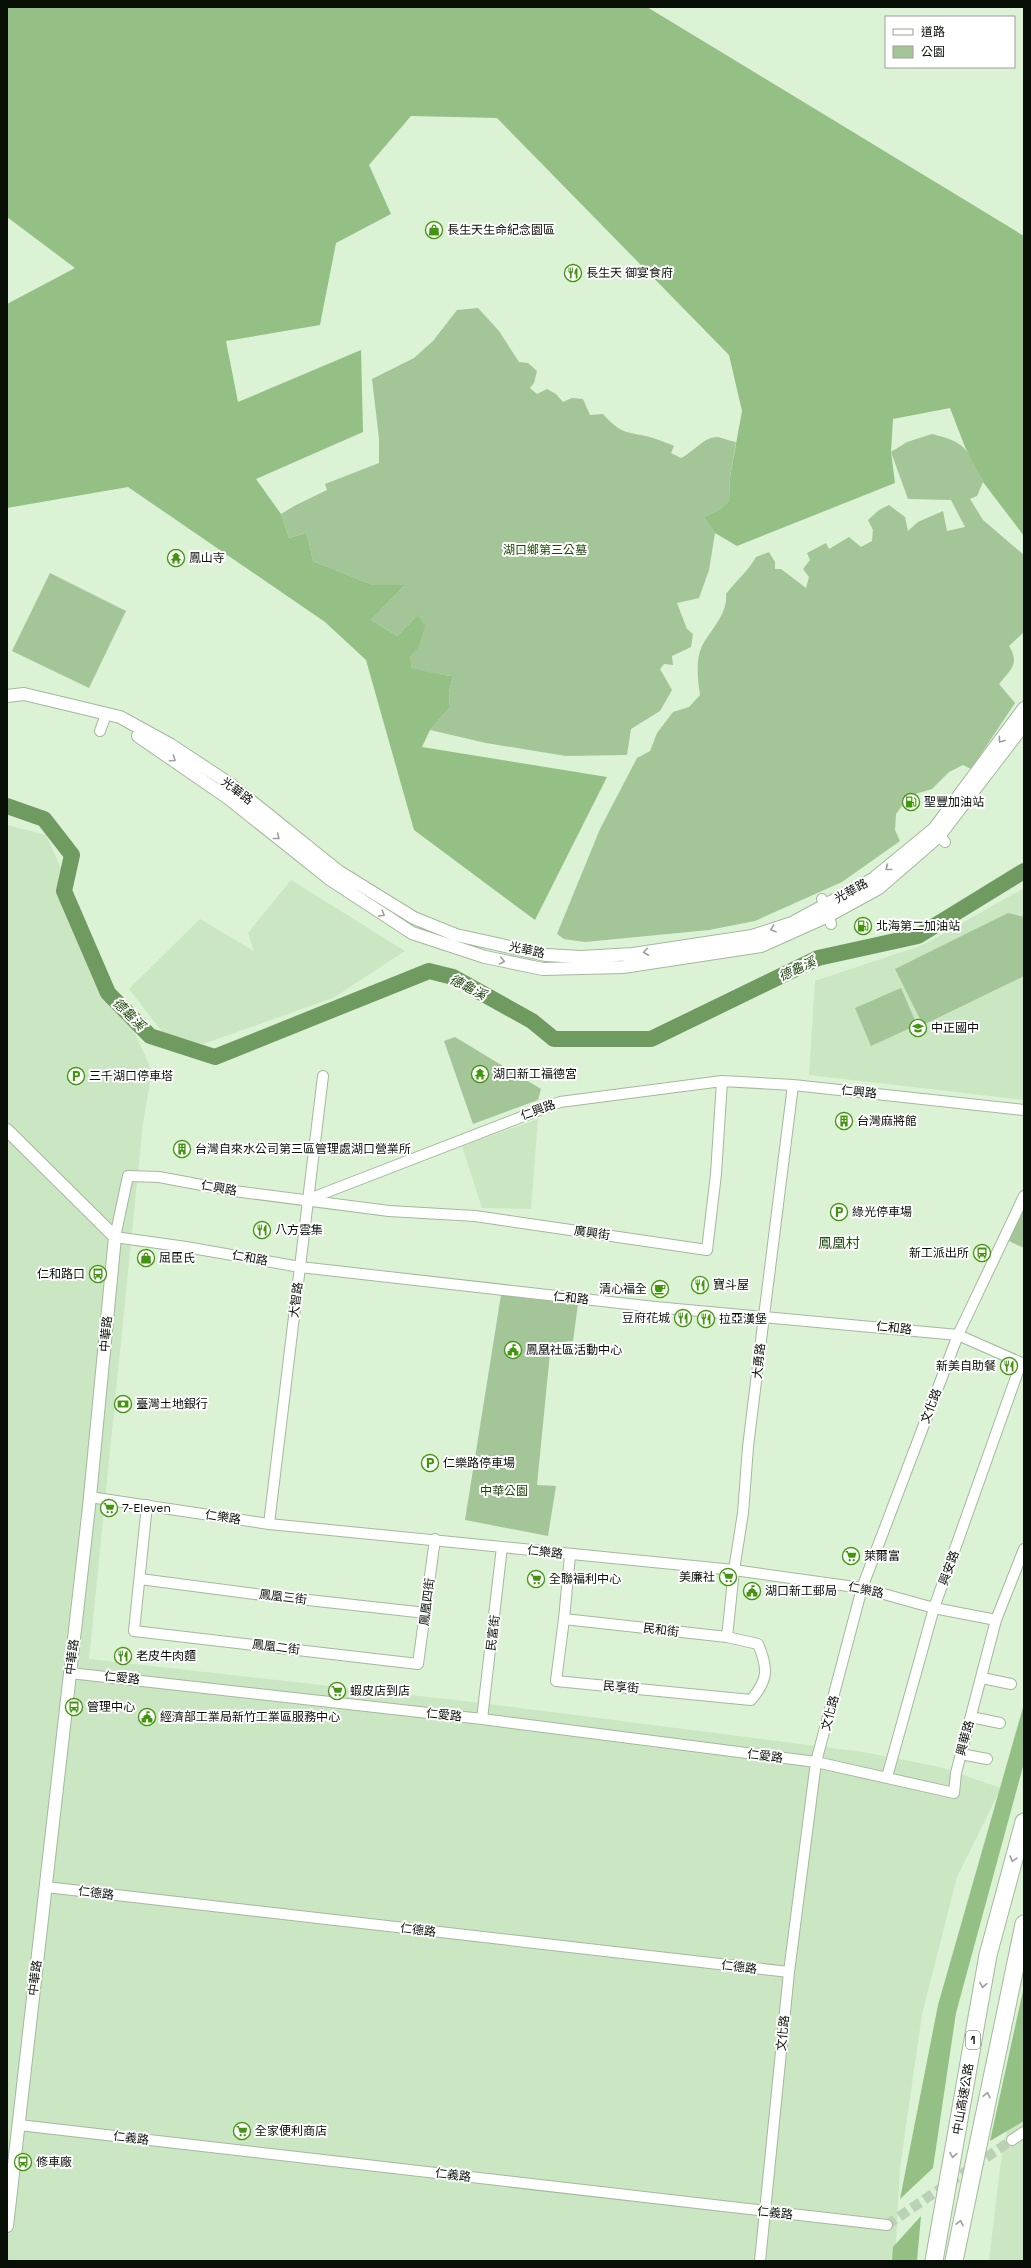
<svg xmlns="http://www.w3.org/2000/svg" width="1031" height="2268" viewBox="0 0 1031 2268" font-family="'Space Grotesk','Noto Sans TC',sans-serif">
  <style>
    .built { fill: #cbe6c2 }
    .green { fill: #a3c598 }
    .forest { fill: #94c085 }
    .lines { fill: none; stroke-linecap: round; stroke-linejoin: round }
    .river { stroke: #6f9a60; stroke-width: 16 }
    .minor-tunnel { stroke: #bbd0b5; stroke-width: 10; stroke-dasharray: 10 5; stroke-linecap: butt }
    .minor-casing { stroke: #a3b99c; stroke-width: 12 }
    .tertiary-casing { stroke: #a3b99c; stroke-width: 14 }
    .motorway-casing { stroke: #a3b99c; stroke-width: 19 }
    .minor { stroke: #fff; stroke-width: 10 }
    .tertiary { stroke: #fff; stroke-width: 12 }
    .motorway { stroke: #fff; stroke-width: 17 }
    .oneway { stroke: #9c9f9b }
    .labels { text-anchor: middle; dominant-baseline: central; stroke-width: 4; stroke-linejoin: round; paint-order: stroke }
    .shield { fill: #fff; stroke: #525751; stroke-width: 1 }
    .shield-label { font-size: 11px; font-weight: bold; fill: #080f06 }
    .poi-label { font-size: 12px; fill: #080f06; stroke: #fff; text-anchor: start }
    .park-label { font-size: 12px; fill: #1c4506; stroke: #fff }
    .street-label { font-size: 12px; fill: #080f06; stroke: #fff }
    .water-label { font-size: 13px; font-style: italic; fill: #133d00; stroke: #fff }
    .quarter-label { font-size: 14px; fill: #265014; stroke: #fff }
  </style>
  <rect width="100%" height="100%" fill="#dbf2d4"/>
  <path class="built" d="M 7,825 L 46,835 L 152,1071 L 143,1123 L 89,1659 L 473,1702 L 863,1752 L 940,1767 L 1001,1788 L 957,1877 L 922,2014 L 900,2168 L 895,2261 L 7,2261 Z
    M 291,880 L 405,951 L 333,998 L 203,1044 L 163,1033 L 129,989 L 200,919 L 254,951 L 248,933 Z
    M 1024,888 L 1024,1100 L 809,1075 L 815,981 L 923,945 Z
    M 538,1119 L 531,1209 L 482,1208 L 462,1146 Z
    M 1024,2035 L 1024,2261 L 989,2261 L 1000,2168 Z"/>
  <path class="green" d="M 478,308 L 499,331 L 519,362 L 528,363 L 537,371 L 534,383 L 530,388 L 537,394 L 547,389 L 556,394 L 563,402 L 572,398 L 583,399 L 590,415 L 603,414 C 622,436 629,431 653,438 C 660,440 667,443 674,446 L 671,453 L 681,458 C 692,453 704,437 717,437 C 723,438 730,441 736,442 L 730,477 L 729,501 L 719,510 L 704,517 L 715,533 L 709,570 L 699,598 L 677,603 L 687,629 L 693,634 L 691,647 L 672,656 L 673,665 L 664,664 L 660,669 L 672,690 L 660,711 L 631,729 L 627,755 L 566,756 L 486,743 L 430,730 L 450,707 L 449,692 L 453,676 C 438,675 426,670 412,670 L 410,657 L 418,647 L 417,616 L 397,636 L 371,620 L 404,586 L 373,585 L 313,561 L 309,543 L 304,533 L 289,538 L 281,514 L 296,505 L 327,490 L 325,484 L 379,463 L 379,439 L 372,379 L 414,358 L 433,341 L 457,310 Z
    M 932,434 C 969,443 967,450 983,482 L 977,496 L 970,499 L 983,520 L 1024,555 L 1024,632 L 1009,646 C 1020,664 1011,669 999,684 L 1015,703 L 971,769 L 963,765 L 949,772 L 932,789 L 909,796 L 896,814 L 895,830 L 900,841 L 842,882 L 755,921 L 709,930 L 585,942 L 564,939 L 557,934 L 600,829 L 637,758 L 650,751 L 657,733 L 673,712 L 689,707 L 700,695 C 698,680 695,661 702,646 C 711,629 728,614 726,594 C 736,581 749,570 756,557 L 769,552 L 775,562 L 775,569 L 781,569 L 806,588 L 809,577 L 803,569 L 810,560 L 807,553 L 826,543 L 829,549 L 849,537 L 861,547 L 872,541 L 873,530 L 868,520 L 879,510 L 889,505 L 905,517 L 908,531 L 918,522 L 943,511 L 947,531 L 965,527 L 951,500 L 908,499 L 891,452 L 907,442 Z
    M 50,573 L 126,611 L 89,688 L 12,651 Z
    M 1008,913 L 1024,917 L 1024,976 L 923,1025 L 895,969 Z
    M 901,988 L 917,1025 L 871,1046 L 855,1008 Z
    M 455,1037 L 541,1089 L 538,1100 L 473,1124 L 444,1041 Z
    M 1024,1209 L 1024,1248 L 1007,1240 Z
    M 501,1295 L 578,1304 L 573,1341 L 551,1343 L 537,1485 L 556,1486 L 548,1536 L 465,1520 Z"/>
  <path class="forest" d="M 7,7 L 647,7 L 1024,236 L 1024,536 L 983,482 L 965,447 L 950,408 L 893,419 L 891,452 L 895,483 L 737,546 L 715,533 L 704,517 L 719,510 L 729,501 L 730,477 L 742,411 L 729,355 L 497,118 L 411,116 L 369,165 L 391,214 L 336,243 L 320,325 L 226,341 L 238,402 L 361,350 L 363,432 L 256,479 L 281,514 L 289,538 L 305,533 L 309,543 L 313,561 L 373,585 L 405,585 L 371,620 L 397,636 L 418,615 L 425,626 L 418,648 L 410,657 L 412,669 C 426,670 438,675 453,676 L 449,692 L 450,707 L 430,730 L 422,747 L 607,777 L 535,920 L 414,830 L 366,660 L 325,622 L 128,487 L 7,508 L 7,304 L 75,268 L 7,217 Z
    M 1024,1704 L 1024,1763 L 956,2013 L 933,2168 L 900,2199 L 938,2005 Z
    M 1024,1986 L 1024,2121 L 990,2141 Z
    M 921,2216 L 917,2261 L 892,2261 L 893,2247 Z"/>
  <g class="lines">
    <path class="river" d="M 7,806 L 44,819 L 72,855 L 64,891 L 108,993 L 150,1036 L 215,1057 L 429,971 L 453,977 L 532,1021 L 554,1039 L 651,1039 L 818,958 L 918,936 L 1024,871"/>
    <path class="minor-tunnel" d="M 887,2225 L 1012,2140"/>
    <g class="minor-casing">
      <path id="minor" d="M 100,731 L 104,720
        M 934,830 L 945,842
        M 822,899 L 831,924
        M 722,1081 L 716,1174 L 707,1250 L 475,1216 L 389,1211 L 234,1191 L 159,1177 L 128,1176 L 115,1237 L 186,1247 L 300,1267 L 655,1307 L 958,1335 L 1024,1364
        M 309,1199 L 560,1102 L 722,1081 L 793,1085 L 1024,1110
        M 90,1497 L 269,1524 L 734,1570 L 862,1588 L 934,1608 L 996,1620
        M 147,1505 L 134,1631 L 418,1664 L 435,1539
        M 269,1524 L 323,1076
        M 140,1579 L 263,1595 L 426,1613
        M 564,1619 L 727,1637 L 758,1644 C 768,1668 769,1679 751,1700 L 556,1681 L 564,1619 L 570,1555
        M 727,1637 L 734,1570 L 743,1513 L 748,1447 L 764,1316 L 793,1085
        M 70,1673 L 482,1719 L 816,1762 L 954,1793 L 956,1773 L 996,1620 L 1024,1549
        M 982,1678 L 1011,1684
        M 971,1717 L 1000,1723
        M 482,1719 L 502,1547
        M 961,1754 L 987,1759
        M 887,1777 L 934,1608 L 1021,1363
        M 46,1887 L 789,1972
        M 19,2125 L 887,2225
        M 1012,2140 L 1024,2132
        M 760,2261 L 789,1972 L 816,1762 L 862,1588 L 958,1335 L 1024,1196"/>
    </g>
    <g class="tertiary-casing">
      <path id="tertiary" d="M 7,696 L 24,694 L 120,717 L 171,745 L 230,784 L 338,871 L 414,918 L 456,935 L 546,955 L 581,957 L 633,954 L 752,936 L 792,923 L 873,879 L 934,829 L 1024,708
        M 138,736 L 228,798 L 331,880 L 412,933 L 485,957 L 543,969 L 623,967 L 761,946 L 828,916 L 879,888 L 939,836 L 1024,725
        M 7,1130 L 115,1237 L 89,1507 L 7,2226"/>
    </g>
    <g class="motorway-casing">
      <path id="motorway" d="M 934,2261 L 988,1955 L 1024,1822
        M 954,2261 L 1024,1924"/>
    </g>
    <use href="#minor" class="minor"/>
    <use href="#tertiary" class="tertiary"/>
    <use href="#motorway" class="motorway"/>
  </g>
  <defs><path id="oneway-chevron" d="M-2-3.5L2.5 0L-2 3.5" fill="none" stroke-width="1.6" stroke-linecap="round" stroke-linejoin="round"/></defs>
  <g class="oneway">
    <use href="#oneway-chevron" transform="translate(1001 740) rotate(126)"/>
    <use href="#oneway-chevron" transform="translate(173 759) rotate(35)"/>
    <use href="#oneway-chevron" transform="translate(277 837) rotate(39)"/>
    <use href="#oneway-chevron" transform="translate(888 868) rotate(142)"/>
    <use href="#oneway-chevron" transform="translate(382 914) rotate(31)"/>
    <use href="#oneway-chevron" transform="translate(773 929) rotate(161)"/>
    <use href="#oneway-chevron" transform="translate(646 952) rotate(173)"/>
    <use href="#oneway-chevron" transform="translate(502 961) rotate(12)"/>
    <use href="#oneway-chevron" transform="translate(1013 1859) rotate(106)"/>
    <use href="#oneway-chevron" transform="translate(983 1985) rotate(100)"/>
    <use href="#oneway-chevron" transform="translate(987 2095) rotate(-78)"/>
    <use href="#oneway-chevron" transform="translate(953 2155) rotate(100)"/>
    <use href="#oneway-chevron" transform="translate(960 2223) rotate(-78)"/>
  </g>
  <defs>
    <g id="shop-ring" transform="scale(0.9)"><circle r="9.5" fill="#fff" stroke="#40970b" stroke-width="1.5"/><path d="M-5-2.5h2.3a2.7 3.5 0 0 1 5.4 0H5L5.5 6h-11ZM-1.5-2.5h3a1.5 2.3 0 0 0-3 0Z" fill="#40970b"/></g>
    <g id="restaurant-ring" transform="scale(0.9)"><circle r="9.5" fill="#fff" stroke="#40970b" stroke-width="1.5"/><path d="M-5-6h1v4h1v-4h1v4h1v-4h1v5L-1.5 .5V6h-2V.5L-5-1ZM5-6V6H3V1.5H1.5Q1.5-4 5-6Z" fill="#40970b"/></g>
    <g id="temple-ring" transform="scale(0.9)"><circle r="9.5" fill="#fff" stroke="#40970b" stroke-width="1.5"/><path d="M0-6L5-2H3V0L6.5 2.5H4V6H1.5V3h-3V6H-4V2.5H-6.5L-3 0V-2H-5Z" fill="#40970b"/></g>
    <g id="fuel-ring" transform="scale(0.9)"><circle r="9.5" fill="#fff" stroke="#40970b" stroke-width="1.5"/><path d="M-5.5-6h7V0h2V4h1.3V-2.5L3-4.5l.8-.8L6-3V5H2.5V1h-1V6h-7ZM-4.2-4.7v3.2H.2V-4.7Z" fill="#40970b"/></g>
    <g id="school-ring" transform="scale(0.9)"><circle r="9.5" fill="#fff" stroke="#40970b" stroke-width="1.5"/><path d="M0-5L7-2L0 1L-7-2ZM-4 1L0 2.5L4 1V4Q0 6-4 4Z" fill="#40970b"/></g>
    <g id="parking-ring" transform="scale(0.9)"><circle r="9.5" fill="#fff" stroke="#40970b" stroke-width="1.5"/><path d="M-3.5-5.5H1a3.5 3.5 0 0 1 0 7H-1V5.5H-3.5ZM-1-3.4V-.6H.8a1.4 1.4 0 0 0 0-2.8Z" fill="#40970b"/></g>
    <g id="building-ring" transform="scale(0.9)"><circle r="9.5" fill="#fff" stroke="#40970b" stroke-width="1.5"/><path d="M-4-6H4V6H1V3H-1V6H-4ZM-2.5-4.3h1.7v1.8h-1.7ZM.8-4.3h1.7v1.8H.8ZM-2.5-1h1.7V.8h-1.7ZM.8-1h1.7V.8H.8Z" fill="#40970b"/></g>
    <g id="bus-ring" transform="scale(0.9)"><circle r="9.5" fill="#fff" stroke="#40970b" stroke-width="1.5"/><path d="M-5-6H5V4H4V6H2V4H-2V6H-4V4H-5ZM-3.5-4V0h7V-4ZM-3.5 1.2v1.5H-2V1.2ZM2 1.2v1.5H3.5V1.2Z" fill="#40970b"/></g>
    <g id="cafe-ring" transform="scale(0.9)"><circle r="9.5" fill="#fff" stroke="#40970b" stroke-width="1.5"/><path d="M-5.5-4.5H6V0H3Q3 3.5 0 3.5H-2.5Q-5.5 3.5-5.5 0ZM3-3.2v2h1.7v-2ZM-6 4.5H4V6H-6Z" fill="#40970b"/></g>
    <g id="civic-ring" transform="scale(0.9)"><circle r="9.5" fill="#fff" stroke="#40970b" stroke-width="1.5"/><path d="M-.6-6.5H3V-4.5H.6V-3L4-1V1h2V6H-6V1h2V-1L-.6-3ZM-1.2 2.5V6h2.4V2.5Z" fill="#40970b"/></g>
    <g id="bank-ring" transform="scale(0.9)"><circle r="9.5" fill="#fff" stroke="#40970b" stroke-width="1.5"/><path d="M-6-4H6V4H-6ZM0-2.3a2.3 2.3 0 1 0 0 4.6a2.3 2.3 0 1 0 0-4.6Z" fill="#40970b"/></g>
    <g id="supermarket-ring" transform="scale(0.9)"><circle r="9.5" fill="#fff" stroke="#40970b" stroke-width="1.5"/><path d="M-6-5.5h2.5l.6 2H6L4.5 2H-2.5L-4.4-4H-6ZM-1.5 3.2a1.3 1.3 0 1 0 .1 0ZM3 3.2a1.3 1.3 0 1 0 .1 0Z" fill="#40970b"/></g>
  </defs>
  <g fill-rule="evenodd">
    <use href="#shop-ring" x="434" y="230"/>
    <use href="#restaurant-ring" x="573" y="273"/>
    <use href="#temple-ring" x="176" y="558"/>
    <use href="#fuel-ring" x="911" y="802"/>
    <use href="#fuel-ring" x="863" y="926"/>
    <use href="#school-ring" x="918" y="1028"/>
    <use href="#temple-ring" x="480" y="1074"/>
    <use href="#parking-ring" x="76" y="1076"/>
    <use href="#building-ring" x="844" y="1121"/>
    <use href="#building-ring" x="182" y="1149"/>
    <use href="#parking-ring" x="839" y="1212"/>
    <use href="#restaurant-ring" x="262" y="1230"/>
    <use href="#bus-ring" x="982" y="1253"/>
    <use href="#shop-ring" x="146" y="1258"/>
    <use href="#bus-ring" x="98" y="1274"/>
    <use href="#restaurant-ring" x="700" y="1285"/>
    <use href="#cafe-ring" x="660" y="1289"/>
    <use href="#restaurant-ring" x="683" y="1318"/>
    <use href="#restaurant-ring" x="706" y="1319"/>
    <use href="#civic-ring" x="513" y="1350"/>
    <use href="#restaurant-ring" x="1009" y="1366"/>
    <use href="#bank-ring" x="123" y="1404"/>
    <use href="#parking-ring" x="430" y="1463"/>
    <use href="#supermarket-ring" x="109" y="1508"/>
    <use href="#supermarket-ring" x="851" y="1556"/>
    <use href="#supermarket-ring" x="728" y="1577"/>
    <use href="#supermarket-ring" x="536" y="1579"/>
    <use href="#civic-ring" x="752" y="1591"/>
    <use href="#restaurant-ring" x="123" y="1656"/>
    <use href="#supermarket-ring" x="337" y="1691"/>
    <use href="#bus-ring" x="74" y="1707"/>
    <use href="#civic-ring" x="147" y="1717"/>
    <use href="#supermarket-ring" x="242" y="2131"/>
    <use href="#bus-ring" x="23" y="2162"/>
  </g>
  <g class="labels">
    <rect class="shield" x="966" y="2031" width="14" height="18" rx="3"/>
    <g class="shield-label">
      <text x="973" y="2040">1</text>
    </g>
    <g class="poi-label">
      <text x="447" y="230">長生天生命紀念園區</text>
      <text x="586" y="273">長生天 御宴食府</text>
      <text x="189" y="558">鳳山寺</text>
      <text x="924" y="802">聖豐加油站</text>
      <text x="876" y="926">北海第二加油站</text>
      <text x="931" y="1028">中正國中</text>
      <text x="493" y="1074">湖口新工福德宮</text>
      <text x="89" y="1076">三千湖口停車塔</text>
      <text x="857" y="1121">台灣麻將館</text>
      <text x="195" y="1149">台灣自來水公司第三區管理處湖口營業所</text>
      <text x="852" y="1212">綠光停車場</text>
      <text x="275" y="1230">八方雲集</text>
      <text x="969" y="1253" text-anchor="end">新工派出所</text>
      <text x="159" y="1258">屈臣氏</text>
      <text x="85" y="1274" text-anchor="end">仁和路口</text>
      <text x="713" y="1285">寶斗屋</text>
      <text x="647" y="1289" text-anchor="end">清心福全</text>
      <text x="670" y="1318" text-anchor="end">豆府花城</text>
      <text x="719" y="1319">拉亞漢堡</text>
      <text x="526" y="1350">鳳凰社區活動中心</text>
      <text x="996" y="1366" text-anchor="end">新美自助餐</text>
      <text x="136" y="1404">臺灣土地銀行</text>
      <text x="443" y="1463">仁樂路停車場</text>
      <text x="122" y="1508">7-Eleven</text>
      <text x="864" y="1556">萊爾富</text>
      <text x="715" y="1577" text-anchor="end">美廉社</text>
      <text x="549" y="1579">全聯福利中心</text>
      <text x="765" y="1591">湖口新工郵局</text>
      <text x="136" y="1656">老皮牛肉麵</text>
      <text x="350" y="1691">蝦皮店到店</text>
      <text x="87" y="1707">管理中心</text>
      <text x="160" y="1717">經濟部工業局新竹工業區服務中心</text>
      <text x="255" y="2131">全家便利商店</text>
      <text x="36" y="2162">修車廠</text>
    </g>
    <g class="park-label">
      <text x="545" y="550">湖口鄉第三公墓</text>
      <text x="504" y="1491">中華公園</text>
    </g>
    <g class="street-label">
      <text transform="translate(237 791) rotate(37)">光華路</text>
      <text transform="translate(851 891) rotate(-29)">光華路</text>
      <text transform="translate(527 950) rotate(12)">光華路</text>
      <text transform="translate(859 1092) rotate(6)">仁興路</text>
      <text transform="translate(538 1110) rotate(-20)">仁興路</text>
      <text transform="translate(219 1188) rotate(10)">仁興路</text>
      <text transform="translate(592 1233) rotate(8)">廣興街</text>
      <text transform="translate(250 1258) rotate(10)">仁和路</text>
      <text transform="translate(571 1298) rotate(6)">仁和路</text>
      <text transform="translate(296 1300) rotate(-83)">大智路</text>
      <text transform="translate(894 1328) rotate(6)">仁和路</text>
      <text transform="translate(106 1334) rotate(-85)">中華路</text>
      <text transform="translate(759 1361) rotate(-84)">大勇路</text>
      <text transform="translate(931 1406) rotate(-69)">文化路</text>
      <text transform="translate(223 1517) rotate(9)">仁樂路</text>
      <text transform="translate(545 1552) rotate(7)">仁樂路</text>
      <text transform="translate(949 1568) rotate(-70)">興安路</text>
      <text transform="translate(866 1590) rotate(12)">仁樂路</text>
      <text transform="translate(283 1597) rotate(7)">鳳凰三街</text>
      <text transform="translate(427 1602) rotate(-83)">鳳凰四街</text>
      <text transform="translate(661 1630) rotate(7)">民和街</text>
      <text transform="translate(493 1633) rotate(-83)">民富街</text>
      <text transform="translate(276 1647) rotate(7)">鳳凰二街</text>
      <text transform="translate(72 1657) rotate(-83)">中華路</text>
      <text transform="translate(122 1678) rotate(6)">仁愛路</text>
      <text transform="translate(621 1687) rotate(5)">民享街</text>
      <text transform="translate(830 1713) rotate(-75)">文化路</text>
      <text transform="translate(444 1715) rotate(6)">仁愛路</text>
      <text transform="translate(965 1738) rotate(-75)">興華路</text>
      <text transform="translate(765 1756) rotate(7)">仁愛路</text>
      <text transform="translate(96 1893) rotate(7)">仁德路</text>
      <text transform="translate(418 1930) rotate(7)">仁德路</text>
      <text transform="translate(739 1967) rotate(7)">仁德路</text>
      <text transform="translate(35 1978) rotate(-83)">中華路</text>
      <text transform="translate(783 2033) rotate(-84)">文化路</text>
      <text transform="translate(963 2099) rotate(-80)">中山高速公路</text>
      <text transform="translate(131 2138) rotate(7)">仁義路</text>
      <text transform="translate(453 2175) rotate(7)">仁義路</text>
      <text transform="translate(775 2213) rotate(6)">仁義路</text>
    </g>
    <g class="water-label">
      <text transform="translate(797 969) rotate(-25)">德龜溪</text>
      <text transform="translate(468 987) rotate(27)">德龜溪</text>
      <text transform="translate(129 1014) rotate(45)">德龜溪</text>
    </g>
    <g class="quarter-label">
      <text x="839" y="1243">鳳凰村</text>
    </g>
  </g>
  <rect width="1031" height="2268" fill="none" stroke="#080f06" stroke-width="16"/>
  <rect x="885" y="16" width="130" height="52" fill="#ffffff" stroke="#9c9f9b"/>
  <rect x="893" y="29" width="20" height="6" fill="#ffffff" stroke="#9c9f9b"/>
  <text x="921" y="36" font-size="12" fill="#080f06">道路</text>
  <rect x="893" y="46" width="20" height="12" fill="#a3c598" stroke="#9c9f9b"/>
  <text x="921" y="56" font-size="12" fill="#080f06">公園</text>
</svg>
